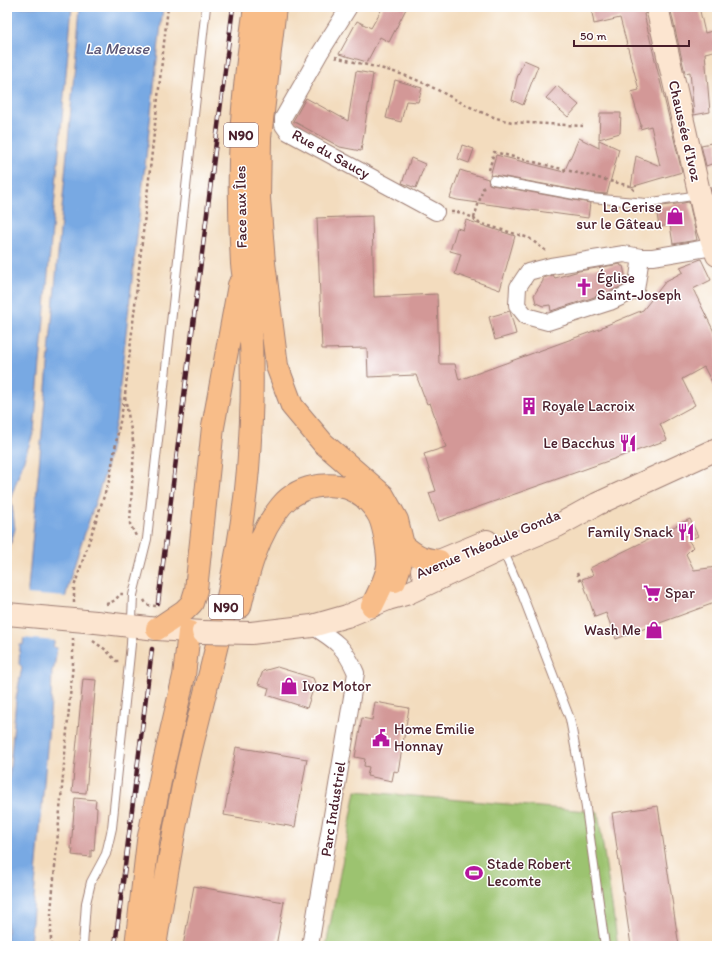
<svg xmlns="http://www.w3.org/2000/svg" width="724" height="953" viewBox="0 0 724 953" font-family="Itim,sans-serif">
  <style>
    .green { fill: #9cc36f; stroke: #73714d }
    .water { fill: #78a9e3; stroke: #616487 }
    .pier { fill: #f3dcbe }
    .building { fill: #d39897 }
    .lines { fill: none; stroke-linecap: round; stroke-linejoin: round }
    .lane-casing { stroke: #9e7e74; stroke-width: 10 }
    .street-casing { stroke: #9e7e74; stroke-width: 18 }
    .secondary-casing { stroke: #9e7e74; stroke-width: 24 }
    .highway-casing { stroke: #9e7e74; stroke-width: 24 }
    .path { stroke: #9e7e74; stroke-width: 2.5; stroke-dasharray: 3 3; stroke-linecap: butt }
    .lane { stroke: #fff; stroke-width: 8 }
    .street { stroke: #fff; stroke-width: 16 }
    .secondary { stroke: #fce5d0; stroke-width: 22 }
    .highway { stroke: #f8bd89; stroke-width: 22 }
    .rail-casing { stroke: #4a1f2b; stroke-width: 4.5 }
    .rail { stroke: #fff; stroke-width: 3; stroke-dasharray: 9; stroke-linecap: butt }
    .secondary-bridge-casing { stroke: #9e7e74; stroke-width: 24; stroke-linecap: butt }
    .secondary-bridge { stroke: #fce5d0; stroke-width: 22 }
    .labels { text-anchor: middle; dominant-baseline: central; stroke-width: 3; stroke-linejoin: round; paint-order: stroke }
    .shield { fill: #fff; stroke: #80626b; stroke-width: 1 }
    .shield-label { font-size: 14px; font-weight: bold; fill: #4a1f2b }
    .street-label { font-size: 15px; fill: #4a1f2b; stroke: #fff }
    .poi-label { font-size: 15px; fill: #4a1f2b; stroke: #fff; text-anchor: start }
    .water-label { font-size: 16px; font-style: italic; fill: #5c5675; stroke: #fff }
  </style>
  <rect width="100%" height="100%" fill="#fff"/>
  <filter id="ink" filterUnits="userSpaceOnUse"><feTurbulence type="fractalNoise" baseFrequency=".025" numOctaves="2"/><feDisplacementMap in="SourceGraphic" scale="8" xChannelSelector="R" yChannelSelector="G"/><feConvolveMatrix kernelMatrix="1 2 1 2 8 2 1 2 1" color-interpolation-filters="sRGB"/></filter>
  <filter id="wash" filterUnits="userSpaceOnUse"><feTurbulence type="fractalNoise" baseFrequency=".012" numOctaves="4" result="noise"/><feDisplacementMap in="SourceGraphic" scale="16" xChannelSelector="R" yChannelSelector="G"/><feGaussianBlur stdDeviation="0.9" result="paint"/><feColorMatrix in="noise" values="0 0 0 0 0 0 0 0 0 0 0 0 0 0 0 0 0 1.4 0 .05"/><feComposite in="paint" operator="in"/></filter>
  <g filter="url(#wash)">
    <rect width="100%" height="100%" fill="#f3dcbe"/>
    <path class="green" d="M 356,791 L 598,812 L 618,946 L 326,946 Z"/>
    <path class="water" d="M 7,7 L 72,7 L 34,431 L 11,497 L 15,529 L 7,555 Z
      M 80,7 L 163,7 L 116,421 L 105,473 L 71,575 L 53,647 L 57,648 L 54,668 L 52,670 L 51,702 L 30,945 L 7,946 L 7,801 L 16,699 L 22,667 L 19,664 L 20,645 L 23,645 Z"/>
    <path class="pier" d="M 26,594 L 67,597 L 57,641 L 22,638 Z"/>
    <g id="blocks">
      <path class="building" d="M 383,7 L 407,7 L 389,42 L 380,37 L 367,62 L 339,54 L 357,21 L 371,28 Z
        M 591,7 L 645,7 L 646,13 L 644,14 L 682,172 L 631,187 L 636,156 L 660,166 L 651,126 L 640,129 L 641,125 L 631,92 L 639,90 L 620,18 L 594,24 Z
        M 670,7 L 699,7 L 705,33 L 712,31 L 717,50 L 705,53 L 710,112 L 694,115 L 690,72 L 685,73 Z
        M 524,60 L 538,66 L 523,105 L 512,100 L 517,78 Z
        M 356,71 L 373,74 L 361,151 L 340,147 L 293,121 L 306,98 L 348,121 Z
        M 395,80 L 422,88 L 418,102 L 406,101 L 401,122 L 386,118 Z
        M 557,86 L 579,105 L 568,117 L 546,98 Z
        M 600,113 L 621,113 L 620,133 L 599,139 Z
        M 579,138 L 599,148 L 599,140 L 619,149 L 607,194 L 592,193 L 494,175 L 490,176 L 496,155 L 564,172 Z
        M 717,142 L 717,162 L 706,166 L 701,145 Z
        M 462,145 L 474,149 L 469,163 L 458,159 Z
        M 411,158 L 425,164 L 416,188 L 402,183 Z
        M 460,170 L 488,179 L 489,184 L 492,185 L 590,203 L 588,218 L 457,200 L 450,198 Z
        M 717,186 L 717,215 L 711,188 Z
        M 689,202 L 697,240 L 673,244 L 670,225 L 659,227 L 656,207 Z
        M 372,216 L 374,297 L 437,294 L 439,364 L 455,364 L 459,380 L 602,328 L 602,327 L 643,310 L 666,281 L 683,272 L 680,267 L 701,259 L 711,280 L 693,289 L 717,338 L 717,392 L 704,367 L 682,379 L 695,405 L 660,424 L 667,440 L 439,521 L 429,493 L 436,491 L 424,454 L 446,447 L 430,403 L 427,404 L 416,375 L 368,377 L 367,348 L 322,349 L 317,218 Z
        M 466,220 L 515,236 L 500,290 L 455,274 L 461,254 L 450,251 L 457,228 L 463,230 Z
        M 620,264 L 621,266 L 623,266 L 627,284 L 607,293 L 551,311 L 550,305 L 543,306 L 536,303 L 534,295 L 543,281 L 543,278 L 553,275 L 555,278 L 579,271 Z
        M 510,311 L 516,334 L 495,340 L 489,317 Z
        M 690,519 L 698,536 L 688,540 L 693,547 L 686,554 L 694,570 L 717,567 L 717,602 L 616,639 L 606,613 L 595,617 L 582,579 L 593,575 L 590,568 Z
        M 277,667 L 313,678 L 315,683 L 307,708 L 267,695 L 269,688 L 258,684 L 263,671 Z
        M 83,679 L 96,680 L 86,793 L 72,792 Z
        M 375,702 L 409,708 L 398,772 L 394,771 L 392,781 L 367,776 L 369,767 L 364,766 L 365,759 L 355,757 L 362,718 L 372,720 Z
        M 236,747 L 307,759 L 295,827 L 224,815 Z
        M 75,798 L 96,800 L 95,807 L 97,808 L 94,851 L 91,850 L 91,857 L 72,855 L 73,849 L 71,849 Z
        M 658,806 L 679,946 L 631,946 L 612,813 Z
        M 194,886 L 284,902 L 276,946 L 183,946 Z"/>
    </g>
  </g>
  <g filter="url(#ink)">
    <use href="#blocks" fill-opacity="0" stroke="#9e7e74" stroke-width="1"/>
    <g class="lines">
      <g class="lane-casing">
        <path id="lane" d="M 493,180 L 591,198 L 646,203 L 699,195
          M 503,550 L 522,594 L 570,719 L 585,801 L 605,946
          M 83,946 L 86,903 L 91,882 L 106,854 L 112,828 L 131,644 L 133,595 L 147,539 L 206,7"/>
      </g>
      <g class="street-casing">
        <path id="street" d="M 349,7 L 320,53 L 283,118 L 283,125 L 288,132 L 436,212
          M 641,257 L 636,290 L 610,302 L 548,322 L 526,316 L 517,305 L 518,287 L 528,272 L 551,266 L 624,254 L 641,257 L 653,257 L 713,247
          M 310,946 L 356,673 C 345,647 335,640 312,626"/>
      </g>
      <g class="secondary-casing">
        <path id="secondary" d="M 657,7 L 707,227 L 717,255
          M 422,571 L 439,561 L 487,541
          M 96,622 L 157,629 L 203,632
          M 251,633 L 312,626 L 347,616 L 388,599 L 406,594 L 502,549 L 557,526 L 597,504 L 717,449"/>
      </g>
      <g class="highway-casing">
        <path id="highway" d="M 275,7 L 260,138 L 259,198 L 264,263 L 277,366 L 292,406 L 323,443 L 383,495 L 397,520 L 403,545 L 400,566 L 395,581
          M 403,545 C 416,556 422,559 439,561
          M 240,607 C 248,572 258,534 281,506 C 300,483 340,478 364,497 C 368,501 376,510 379,516 C 384,526 389,555 388,566 C 386,580 378,593 372,606
          M 157,629 L 184,611 L 192,603 L 196,590 L 213,427 L 239,285
          M 136,946 L 148,841 L 162,771 L 184,676 L 189,632
          M 155,946 C 165,883 175,820 189,758 C 212,662 240,567 248,469 C 252,420 253,369 250,321 C 248,302 244,283 242,264 C 241,243 240,222 240,202 C 238,137 246,71 255,7"/>
      </g>
      <path class="path" d="M 335,57 C 360,64 385,68 409,77 C 444,90 475,115 512,122 L 583,126
        M 489,170 L 494,152 L 630,186 L 635,191
        M 451,212 L 458,212 L 474,218 L 484,186
        M 474,218 L 476,222 L 529,238 L 546,251
        M 125,397 L 134,447 L 130,524 L 136,536
        M 577,573 L 581,583
        M 144,600 L 147,605 L 156,606
        M 74,603 L 74,587 L 109,481 L 125,395 L 168,7
        M 106,604 C 113,602 116,600 120,594 L 123,594
        M 93,641 L 106,650 L 116,661 L 119,661
        M 51,946 L 51,912 L 73,663 L 73,638"/>
      <use href="#lane" class="lane"/>
      <use href="#street" class="street"/>
      <use href="#secondary" class="secondary"/>
      <use href="#highway" class="highway"/>
      <g class="rail-casing">
        <path id="rail" d="M 158,603 L 233,7
          M 115,946 L 152,649"/>
      </g>
      <use href="#rail" class="rail"/>
      <g class="secondary-bridge-casing">
        <path id="secondary-bridge" d="M 7,614 L 96,622
          M 203,632 L 251,633"/>
      </g>
      <use href="#secondary-bridge" class="secondary-bridge"/>
    </g>
  </g>
  <defs>
    <g id="shop-bare" transform="scale(1.38)"><path d="M-5-2.5h2.3a2.7 3.5 0 0 1 5.4 0H5L5.5 6h-11ZM-1.5-2.5h3a1.5 2.3 0 0 0-3 0Z" fill="#b5179e" stroke="#fff" stroke-width="2.5" paint-order="stroke"/></g>
    <g id="church-bare" transform="scale(1.38)"><path d="M-1.2-6h2.4v3.5h3.3v2.4h-3.3V6h-2.4V-.1h-3.3v-2.4h3.3Z" fill="#b5179e" stroke="#fff" stroke-width="2.5" paint-order="stroke"/></g>
    <g id="building-bare" transform="scale(1.38)"><path d="M-4-6H4V6H1V3H-1V6H-4ZM-2.5-4.3h1.7v1.8h-1.7ZM.8-4.3h1.7v1.8H.8ZM-2.5-1h1.7V.8h-1.7ZM.8-1h1.7V.8H.8Z" fill="#b5179e" stroke="#fff" stroke-width="2.5" paint-order="stroke"/></g>
    <g id="restaurant-bare" transform="scale(1.38)"><path d="M-5-6h1v4h1v-4h1v4h1v-4h1v5L-1.5 .5V6h-2V.5L-5-1ZM5-6V6H3V1.5H1.5Q1.5-4 5-6Z" fill="#b5179e" stroke="#fff" stroke-width="2.5" paint-order="stroke"/></g>
    <g id="supermarket-bare" transform="scale(1.38)"><path d="M-6-5.5h2.5l.6 2H6L4.5 2H-2.5L-4.4-4H-6ZM-1.5 3.2a1.3 1.3 0 1 0 .1 0ZM3 3.2a1.3 1.3 0 1 0 .1 0Z" fill="#b5179e" stroke="#fff" stroke-width="2.5" paint-order="stroke"/></g>
    <g id="civic-bare" transform="scale(1.38)"><path d="M-.6-6.5H3V-4.5H.6V-3L4-1V1h2V6H-6V1h2V-1L-.6-3ZM-1.2 2.5V6h2.4V2.5Z" fill="#b5179e" stroke="#fff" stroke-width="2.5" paint-order="stroke"/></g>
    <g id="stadium-bare" transform="scale(1.38)"><path d="M0-5a6.5 5 0 1 0 0 10a6.5 5 0 1 0 0-10ZM-3.5-1.8h7v3.6h-7Z" fill="#b5179e" stroke="#fff" stroke-width="2.5" paint-order="stroke"/></g>
  </defs>
  <g fill-rule="evenodd">
    <use href="#shop-bare" x="675" y="216"/>
    <use href="#church-bare" x="584" y="287"/>
    <use href="#building-bare" x="529" y="406"/>
    <use href="#restaurant-bare" x="628" y="443"/>
    <use href="#restaurant-bare" x="686" y="532"/>
    <use href="#supermarket-bare" x="652" y="593"/>
    <use href="#shop-bare" x="654" y="630"/>
    <use href="#shop-bare" x="289" y="686"/>
    <use href="#civic-bare" x="381" y="738"/>
    <use href="#stadium-bare" x="474" y="873"/>
  </g>
  <g class="labels">
    <g class="shield">
      <rect x="224" y="123" width="34" height="24" rx="3"/>
      <rect x="209" y="595" width="34" height="24" rx="3"/>
    </g>
    <g class="shield-label">
      <text x="241" y="135">N90</text>
      <text x="226" y="607">N90</text>
    </g>
    <g class="street-label">
      <text transform="translate(685 131) rotate(77)">Chaussée d'Ivoz</text>
      <text transform="translate(331 154) rotate(29)">Rue du Saucy</text>
      <text transform="translate(241 207) rotate(-91)">Face aux Îles</text>
      <text transform="translate(488 544) rotate(-23)">Avenue Théodule Gonda</text>
      <text transform="translate(333 809) rotate(-81)">Parc Industriel</text>
    </g>
    <g class="poi-label">
      <text x="662" y="207" text-anchor="end">La Cerise<tspan x="662" dy="17">sur le Gâteau</tspan></text>
      <text x="597" y="278">Église<tspan x="597" dy="17">Saint-Joseph</tspan></text>
      <text x="542" y="406">Royale Lacroix</text>
      <text x="615" y="443" text-anchor="end">Le Bacchus</text>
      <text x="673" y="532" text-anchor="end">Family Snack</text>
      <text x="665" y="593">Spar</text>
      <text x="641" y="630" text-anchor="end">Wash Me</text>
      <text x="302" y="686">Ivoz Motor</text>
      <text x="394" y="729">Home Emilie<tspan x="394" dy="17">Honnay</tspan></text>
      <text x="487" y="864">Stade Robert<tspan x="487" dy="17">Lecomte</tspan></text>
    </g>
    <g class="water-label">
      <text x="117" y="48">La Meuse</text>
    </g>
  </g>
  <rect width="724" height="953" fill="none" stroke="#fff" stroke-width="24"/>
  <path d="M574 40v6h115v-6" fill="none" stroke="#4a1f2b" stroke-width="2"/>
  <text x="580" y="40" font-size="12" fill="#4a1f2b" stroke="#ffffff" stroke-width="3" paint-order="stroke">50 m</text>
</svg>
